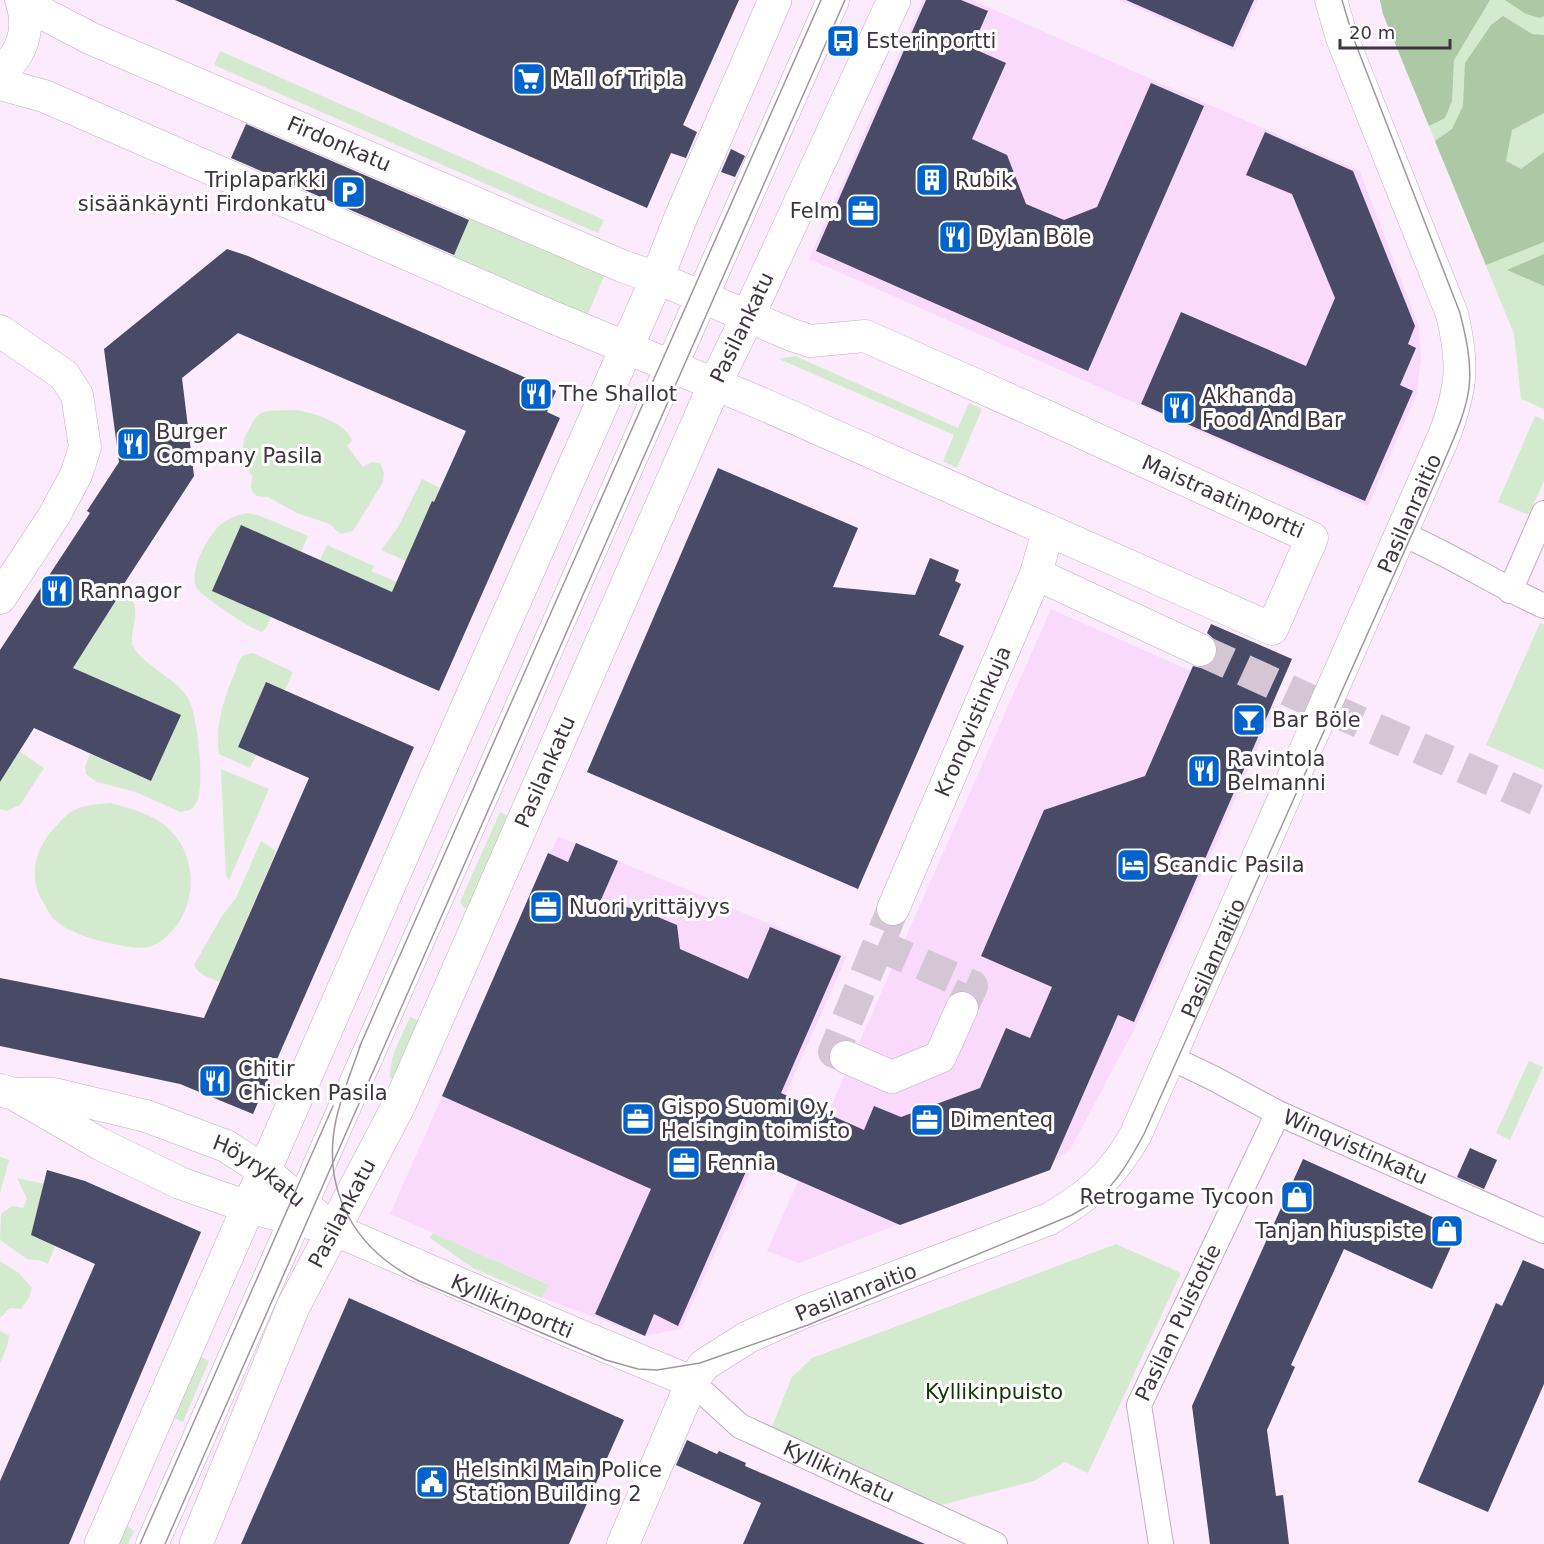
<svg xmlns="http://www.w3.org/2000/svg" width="1544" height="1544" viewBox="0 0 1544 1544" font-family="'DejaVu Sans',sans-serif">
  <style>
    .built { fill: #fadafc }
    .green { fill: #d4eace }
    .forest { fill: #adc8a4 }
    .building { fill: #484a66 }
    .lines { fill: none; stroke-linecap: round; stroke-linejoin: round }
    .minor-tunnel { stroke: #d5c6d6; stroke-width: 32; stroke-dasharray: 32 16; stroke-linecap: butt }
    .pedestrian-casing { stroke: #c4abc6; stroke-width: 26 }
    .minor-casing { stroke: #c4abc6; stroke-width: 33 }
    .tertiary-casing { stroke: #c4abc6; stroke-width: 34 }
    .pedestrian { stroke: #fff; stroke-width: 24 }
    .minor { stroke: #fff; stroke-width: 32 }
    .tertiary { stroke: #fff; stroke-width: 33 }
    .tram { stroke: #a295a3; stroke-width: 1.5 }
    .labels { text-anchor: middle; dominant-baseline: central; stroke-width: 6; stroke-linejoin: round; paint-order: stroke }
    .poi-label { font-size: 21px; fill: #3e343f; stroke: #fff; text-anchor: start }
    .street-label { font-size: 21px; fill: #3e343f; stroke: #fff }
    .park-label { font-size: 21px; fill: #113602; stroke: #fff }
  </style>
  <rect width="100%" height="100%" fill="#fbebfc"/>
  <path class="built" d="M 923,0 L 972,0 L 1360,171 L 1419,327 L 1421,358 L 1417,393 L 1368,506 L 809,259 Z
    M 1119,0 L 1258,0 L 1235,51 Z
    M 1051,609 L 1275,708 L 1134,1030 L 1070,1150 L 1040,1169 L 799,1263 L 767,1251 Z
    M 558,836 L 847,956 L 681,1329 L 645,1336 L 543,1298 L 548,1284 L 390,1214 Z"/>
  <path class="green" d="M 1380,0 L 1544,0 L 1544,409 L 1521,399 L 1514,334 L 1383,14 Z
    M 220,51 L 604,220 L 598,233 L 214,65 Z
    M 471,215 L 606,272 L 584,323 L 449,265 Z
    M 795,356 L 958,428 L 969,403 L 982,409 L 957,468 L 943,461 L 954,435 L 779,359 Z
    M 268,411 C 280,411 294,409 306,412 C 320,415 349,426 352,441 L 347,446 L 363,467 L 372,462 L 380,463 L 384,473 L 383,482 L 353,531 L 340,534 L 330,524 L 297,513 L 268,497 L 257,496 C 250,491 250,485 253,477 L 242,461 L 244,438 L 255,418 L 261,413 Z
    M 1535,416 L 1544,420 L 1544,481 L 1529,515 L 1498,502 Z
    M 422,479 L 440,488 L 434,502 L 432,502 L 406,561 L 381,550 L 398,527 Z
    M 247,513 L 258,515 L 308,536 L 301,552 L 212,591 L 271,617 L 266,628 L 261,632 C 250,628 199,595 196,587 C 189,569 208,536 221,524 C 228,518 238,515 247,513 Z
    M 327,545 L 374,566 L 371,571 L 402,584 L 398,595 L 320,560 Z
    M 122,591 C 146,607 130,623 132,645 C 145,667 171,675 186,695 C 198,710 204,780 198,799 C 196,804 194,807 190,810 L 180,812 L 136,792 L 97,782 L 86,774 L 85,767 L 90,754 L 151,781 L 180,715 L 73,668 Z
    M 1540,623 L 1544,624 L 1544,770 L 1486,745 Z
    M 253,653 L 293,672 L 285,690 L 266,683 L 238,747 L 256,755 L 250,768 L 219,754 C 215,725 224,698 235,672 C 237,666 239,659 244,655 C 247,654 251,653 253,653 Z
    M 19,751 L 44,768 L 20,805 L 7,811 L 0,809 L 0,782 Z
    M 221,769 L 269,789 L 229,880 L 226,876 Z
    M 111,803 C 132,809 157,815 172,832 C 202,864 195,920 158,943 C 146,951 127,947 114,944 C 97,941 67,932 55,920 C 51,917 48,910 45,905 C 26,877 35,847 58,824 C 64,817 70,811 79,808 C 89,804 100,804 111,803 Z
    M 500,812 L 512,818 L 470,907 L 464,908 L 460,902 Z
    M 261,841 L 276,851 L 220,982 C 210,978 198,975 194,965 L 222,916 L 236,898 Z
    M 410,1017 L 422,1022 L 396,1080 L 390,1078 C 389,1056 402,1036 410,1017 Z
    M 1529,1061 L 1543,1067 L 1510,1140 L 1496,1133 Z
    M 0,1157 L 9,1160 L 0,1193 Z
    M 17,1178 L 44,1184 L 55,1246 L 48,1264 L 42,1261 L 27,1259 L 0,1240 L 1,1214 L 12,1206 L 23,1208 L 27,1199 Z
    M 433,1233 L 549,1285 L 542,1298 L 473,1268 L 430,1238 Z
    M 1116,1244 L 1181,1273 L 1088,1473 L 1065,1462 L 1034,1481 L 941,1505 L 772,1427 L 792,1377 L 812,1358 Z
    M 0,1261 L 19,1273 L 32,1288 L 29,1298 L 21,1309 L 10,1308 L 0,1318 Z
    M 0,1330 L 1,1332 L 9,1335 L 7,1347 L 0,1363 Z
    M 199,1356 L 209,1361 L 183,1422 L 173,1417 Z
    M 125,1524 L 134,1531 L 128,1544 L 116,1544 Z"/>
  <path class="forest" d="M 1380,0 L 1490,0 L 1454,60 L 1452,101 L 1445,118 L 1429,126 L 1383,14 Z
    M 1505,0 L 1544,0 L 1544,16 L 1540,18 L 1526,14 Z
    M 1503,16 L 1532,34 L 1544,35 L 1544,113 L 1512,130 L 1506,161 L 1521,169 L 1544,152 L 1544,242 L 1486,265 L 1435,141 L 1452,129 L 1463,106 L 1465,63 L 1491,25 Z
    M 1544,254 L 1544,286 L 1507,270 Z"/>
  <path class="building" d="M 175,0 L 739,0 L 683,125 L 697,132 L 686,158 L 671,153 L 647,208 Z
    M 926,0 L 961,0 L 988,11 L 972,48 L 1006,63 L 972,139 L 1007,155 L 1026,204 L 1064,220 L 1097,207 L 1151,83 L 1204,106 L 1088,371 L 816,251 Z
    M 1126,0 L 1254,0 L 1233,47 Z
    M 246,124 L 469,220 L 454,255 L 231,158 Z
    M 1265,132 L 1353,171 L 1415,326 L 1408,344 L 1416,348 L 1400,385 L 1413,391 L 1365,501 L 1141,404 L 1181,312 L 1306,366 L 1335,298 L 1292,194 L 1246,175 Z
    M 731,149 L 745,156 L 735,177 L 721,172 Z
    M 227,249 L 248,256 L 556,391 L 547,412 L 560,418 L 439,691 L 212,591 L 241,525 L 392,592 L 432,501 L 434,502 L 466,431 L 238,333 L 182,378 L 194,476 L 120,590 L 122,591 L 73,668 L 181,715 L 151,781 L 34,728 L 0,782 L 0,650 L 90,513 L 87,511 L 119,462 L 104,349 Z
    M 718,468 L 858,528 L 833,587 L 915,595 L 930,558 L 959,570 L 955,581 L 961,584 L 939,635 L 964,646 L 858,889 L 587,772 Z
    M 1211,624 L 1292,659 L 1134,1022 L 1118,1015 L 1050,1170 L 900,1225 L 751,1160 L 678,1326 L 654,1314 L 645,1336 L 595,1314 L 651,1189 L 442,1096 L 548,853 L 568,862 L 576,843 L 618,861 L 600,902 L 641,910 L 677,925 L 680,949 L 748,979 L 770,927 L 841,956 L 781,1093 L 864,1130 L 874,1106 L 901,1117 L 980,1088 L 1006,1028 L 1030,1038 L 1052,987 L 981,956 L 1044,810 L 1145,776 L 1193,666 L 1201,668 L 1210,665 L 1216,657 L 1218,649 L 1215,640 L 1207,633 Z
    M 266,682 L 414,747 L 253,1114 L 180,1084 L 0,1046 L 0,978 L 204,1018 L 309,778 L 238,747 Z
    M 1470,1148 L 1497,1160 L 1484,1189 L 1457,1177 Z
    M 1303,1159 L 1459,1229 L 1432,1289 L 1344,1249 L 1291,1365 L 1295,1367 L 1267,1430 L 1276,1496 L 1283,1495 L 1289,1544 L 1210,1544 L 1192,1406 Z
    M 47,1170 L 85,1181 L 201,1232 L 69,1544 L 0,1544 L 0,1481 L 95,1264 L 31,1235 Z
    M 1523,1260 L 1544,1269 L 1544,1384 L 1488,1512 L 1418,1482 L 1496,1303 L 1502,1306 Z
    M 349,1298 L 624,1420 L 569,1544 L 241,1544 Z
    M 687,1440 L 717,1454 L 719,1451 L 746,1463 L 745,1466 L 925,1544 L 743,1544 L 761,1503 L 676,1465 Z"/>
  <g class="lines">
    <path class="minor-tunnel" d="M 1200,650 L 1305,698 L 1544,803
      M 878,945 L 972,986 L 962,1008
      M 846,1057 L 834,1052 L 893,909"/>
    <g class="pedestrian-casing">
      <g id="pedestrian">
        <path d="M 1400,533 C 1450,554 1495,584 1544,606"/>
        <path d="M 1510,591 L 1544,513"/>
        <path id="s1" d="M 1169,1057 L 1213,1078 L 1278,1113 L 1544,1231"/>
        <path id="s2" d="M 692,1382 L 740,1426 L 995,1544"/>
        <path id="s3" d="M 1161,1544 L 1139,1405 L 1278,1113"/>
      </g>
    </g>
    <g class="minor-casing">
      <g id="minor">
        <path d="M 0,73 C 23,53 31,29 21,0"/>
        <path d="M 0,84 L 44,96 L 545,314 L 760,403 L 1272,629 L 1312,538 L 1037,412 L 865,336 L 810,341 L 792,335 L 657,278 L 622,266 L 92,39 L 40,12 L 26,0"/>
        <path d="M 0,331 L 64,375 L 77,395 L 85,447 L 76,475 L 54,516 L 0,598"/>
        <path d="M 1036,574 L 1200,650"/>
        <path id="s4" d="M 893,909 L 1036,574 L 1048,530"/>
        <path d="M 846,1057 L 892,1077 L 940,1057 L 962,1008"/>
        <path id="s5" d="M 0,1090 L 14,1094 L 100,1144 L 180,1183 L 248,1207 L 333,1229 L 571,1332 L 692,1382"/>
        <path id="s6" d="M 17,1094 L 54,1094 L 146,1116 L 226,1146 L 265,1171 L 316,1215"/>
        <path d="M 152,1544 L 833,0"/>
        <path id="s7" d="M 623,1544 L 692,1382 L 704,1365 L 748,1337 L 804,1312 L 1049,1219 C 1090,1195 1111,1177 1135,1136 L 1444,436 C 1462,388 1464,364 1452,314 L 1342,38 L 1331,0"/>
      </g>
    </g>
    <g class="tertiary-casing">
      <g id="tertiary">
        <path d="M 101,1544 L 432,787 L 605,397 L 657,278 L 681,217 L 775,0"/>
        <path id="s8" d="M 196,1544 L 293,1307 L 400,1103 L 715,384 L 748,316 L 894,0"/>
      </g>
    </g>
    <use href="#pedestrian" class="pedestrian"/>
    <use href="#minor" class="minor"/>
    <use href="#tertiary" class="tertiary"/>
    <path class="tram" d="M 362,1041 C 353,1067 342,1093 336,1120 C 321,1191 355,1250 419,1281 L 606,1360 L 638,1369 L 657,1370 L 700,1363 L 808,1325 L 1072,1215 C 1080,1210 1089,1206 1096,1200 C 1117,1183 1131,1158 1144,1134 L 1438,476 C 1449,448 1465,418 1469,388 C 1472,363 1466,337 1460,313 L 1353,37 L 1342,0
      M 359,1048 L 821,0
      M 140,1544 L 333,1106
      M 165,1544 L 845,0"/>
  </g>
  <defs>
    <g id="bus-square" transform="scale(1.725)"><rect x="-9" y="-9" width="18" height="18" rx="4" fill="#0063cb" stroke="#fff"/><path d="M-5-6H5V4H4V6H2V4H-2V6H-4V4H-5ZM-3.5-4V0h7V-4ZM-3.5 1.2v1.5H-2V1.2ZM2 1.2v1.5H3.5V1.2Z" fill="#fff"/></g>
    <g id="supermarket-square" transform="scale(1.725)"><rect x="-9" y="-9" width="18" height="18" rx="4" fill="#0063cb" stroke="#fff"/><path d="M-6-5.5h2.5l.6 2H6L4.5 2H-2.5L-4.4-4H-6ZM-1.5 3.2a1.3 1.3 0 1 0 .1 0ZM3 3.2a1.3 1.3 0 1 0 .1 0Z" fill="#fff"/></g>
    <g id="building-square" transform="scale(1.725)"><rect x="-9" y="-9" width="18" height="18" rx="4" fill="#0063cb" stroke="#fff"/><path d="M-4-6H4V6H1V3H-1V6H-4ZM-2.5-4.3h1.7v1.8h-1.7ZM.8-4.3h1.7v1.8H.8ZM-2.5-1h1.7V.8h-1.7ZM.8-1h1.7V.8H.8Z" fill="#fff"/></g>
    <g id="parking-square" transform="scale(1.725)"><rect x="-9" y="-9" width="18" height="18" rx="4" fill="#0063cb" stroke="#fff"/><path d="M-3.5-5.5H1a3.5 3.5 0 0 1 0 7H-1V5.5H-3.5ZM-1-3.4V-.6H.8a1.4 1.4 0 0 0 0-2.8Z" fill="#fff"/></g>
    <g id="office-square" transform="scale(1.725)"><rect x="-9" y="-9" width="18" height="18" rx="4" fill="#0063cb" stroke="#fff"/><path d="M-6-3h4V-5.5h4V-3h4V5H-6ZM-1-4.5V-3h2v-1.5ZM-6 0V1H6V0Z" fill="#fff"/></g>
    <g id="restaurant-square" transform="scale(1.725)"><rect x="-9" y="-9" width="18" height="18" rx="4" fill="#0063cb" stroke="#fff"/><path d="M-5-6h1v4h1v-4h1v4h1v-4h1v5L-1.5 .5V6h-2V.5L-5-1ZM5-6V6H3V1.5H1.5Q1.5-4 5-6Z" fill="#fff"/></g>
    <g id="bar-square" transform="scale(1.725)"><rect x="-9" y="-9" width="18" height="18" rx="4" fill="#0063cb" stroke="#fff"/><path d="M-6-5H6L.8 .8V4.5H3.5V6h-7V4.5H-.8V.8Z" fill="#fff"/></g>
    <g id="hotel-square" transform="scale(1.725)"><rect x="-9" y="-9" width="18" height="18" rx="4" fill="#0063cb" stroke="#fff"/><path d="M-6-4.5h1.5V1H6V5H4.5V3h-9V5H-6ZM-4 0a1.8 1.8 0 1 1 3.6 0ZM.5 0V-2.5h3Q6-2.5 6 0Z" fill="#fff"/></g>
    <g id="shop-square" transform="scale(1.725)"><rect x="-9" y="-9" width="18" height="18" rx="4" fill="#0063cb" stroke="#fff"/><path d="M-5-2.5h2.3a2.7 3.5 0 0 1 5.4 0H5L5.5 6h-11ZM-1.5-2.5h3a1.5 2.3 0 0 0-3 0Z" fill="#fff"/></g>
    <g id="civic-square" transform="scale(1.725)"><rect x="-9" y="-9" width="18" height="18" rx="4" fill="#0063cb" stroke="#fff"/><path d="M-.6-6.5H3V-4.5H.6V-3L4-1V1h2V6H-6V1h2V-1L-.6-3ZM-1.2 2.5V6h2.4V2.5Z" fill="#fff"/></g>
  </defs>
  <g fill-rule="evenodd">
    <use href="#bus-square" x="843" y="41"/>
    <use href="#supermarket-square" x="529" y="79"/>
    <use href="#building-square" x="932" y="180"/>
    <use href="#parking-square" x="349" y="192"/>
    <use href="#office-square" x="863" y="211"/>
    <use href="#restaurant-square" x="955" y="237"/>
    <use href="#restaurant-square" x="536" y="394"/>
    <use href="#restaurant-square" x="1179" y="408"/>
    <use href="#restaurant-square" x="133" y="444"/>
    <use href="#restaurant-square" x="57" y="591"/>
    <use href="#bar-square" x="1249" y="720"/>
    <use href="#restaurant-square" x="1204" y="771"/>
    <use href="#hotel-square" x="1133" y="865"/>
    <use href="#office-square" x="546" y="907"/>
    <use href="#restaurant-square" x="215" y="1081"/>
    <use href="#office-square" x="638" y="1119"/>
    <use href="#office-square" x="927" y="1120"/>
    <use href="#office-square" x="684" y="1163"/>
    <use href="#shop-square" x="1297" y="1197"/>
    <use href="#shop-square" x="1447" y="1231"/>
    <use href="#civic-square" x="432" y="1482"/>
  </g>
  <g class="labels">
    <g class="poi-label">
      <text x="866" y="41">Esterinportti</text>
      <text x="552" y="79">Mall of Tripla</text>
      <text x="326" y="180" text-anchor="end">Triplaparkki<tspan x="326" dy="24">sisäänkäynti Firdonkatu</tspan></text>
      <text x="955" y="180">Rubik</text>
      <text x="840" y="211" text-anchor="end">Felm</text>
      <text x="978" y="237">Dylan Böle</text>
      <text x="559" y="394">The Shallot</text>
      <text x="1202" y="396">Akhanda<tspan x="1202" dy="24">Food And Bar</tspan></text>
      <text x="156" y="432">Burger<tspan x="156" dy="24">Company Pasila</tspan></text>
      <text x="80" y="591">Rannagor</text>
      <text x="1272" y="720">Bar Böle</text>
      <text x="1227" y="759">Ravintola<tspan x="1227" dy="24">Belmanni</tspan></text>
      <text x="1156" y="865">Scandic Pasila</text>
      <text x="569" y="907">Nuori yrittäjyys</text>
      <text x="238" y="1069">Chitir<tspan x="238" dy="24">Chicken Pasila</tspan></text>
      <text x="661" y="1107">Gispo Suomi Oy,<tspan x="661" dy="24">Helsingin toimisto</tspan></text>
      <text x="950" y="1120">Dimenteq</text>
      <text x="707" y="1163">Fennia</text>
      <text x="1274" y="1197" text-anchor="end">Retrogame Tycoon</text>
      <text x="1424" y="1231" text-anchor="end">Tanjan hiuspiste</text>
      <text x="455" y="1470">Helsinki Main Police<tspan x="455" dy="24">Station Building 2</tspan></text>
    </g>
    <g class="street-label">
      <text transform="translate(339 144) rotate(23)">Firdonkatu</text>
      <text stroke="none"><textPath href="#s8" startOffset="1334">Pasilankatu</textPath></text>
      <text transform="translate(1223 497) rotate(24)">Maistraatinportti</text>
      <text stroke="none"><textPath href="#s7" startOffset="1374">Pasilanraitio</textPath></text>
      <text stroke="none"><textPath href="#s4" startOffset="204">Kronqvistinkuja</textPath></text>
      <text stroke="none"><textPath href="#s8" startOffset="848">Pasilankatu</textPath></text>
      <text stroke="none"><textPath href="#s7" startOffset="888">Pasilanraitio</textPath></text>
      <text stroke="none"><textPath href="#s1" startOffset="207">Winqvistinkatu</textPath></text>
      <text stroke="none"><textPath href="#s6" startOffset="258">Höyrykatu</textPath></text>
      <text stroke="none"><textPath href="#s8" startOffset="362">Pasilankatu</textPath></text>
      <text stroke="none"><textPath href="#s7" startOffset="366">Pasilanraitio</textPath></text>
      <text stroke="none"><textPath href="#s5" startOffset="558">Kyllikinportti</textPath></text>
      <text stroke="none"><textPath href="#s3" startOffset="232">Pasilan Puistotie</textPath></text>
      <text stroke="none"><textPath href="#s2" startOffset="174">Kyllikinkatu</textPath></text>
    </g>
    <g class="park-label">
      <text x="994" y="1392">Kyllikinpuisto</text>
    </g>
  </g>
  <path d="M1340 39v9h110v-9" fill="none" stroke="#3e343f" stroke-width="3"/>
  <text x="1349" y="39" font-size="18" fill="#3e343f" stroke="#ffffff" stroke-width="4.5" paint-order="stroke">20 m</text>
</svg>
